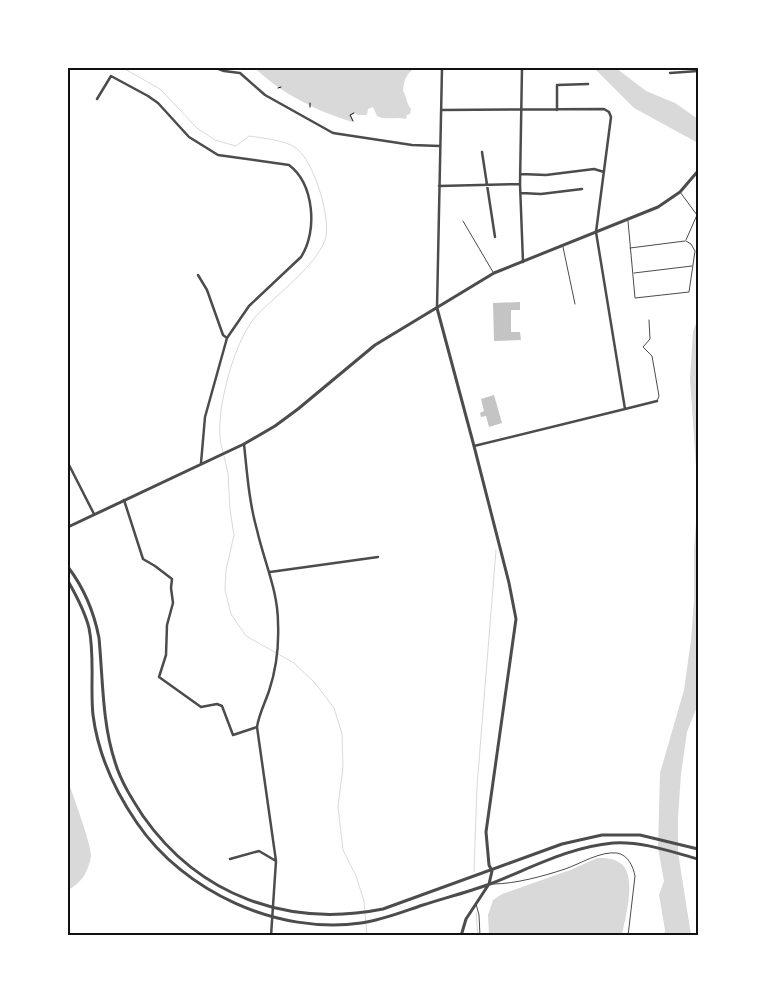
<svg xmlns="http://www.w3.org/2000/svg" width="766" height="1003" viewBox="0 0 766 1003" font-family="'Fira Sans',sans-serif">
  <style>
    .water { fill: #d9d9d9 }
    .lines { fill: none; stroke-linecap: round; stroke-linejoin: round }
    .stream { stroke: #d9d9d9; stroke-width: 1 }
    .building { fill: #c4c4c4 }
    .path { stroke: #111; stroke-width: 1 }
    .service { stroke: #4c4c4c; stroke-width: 1 }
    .minor { stroke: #4c4c4c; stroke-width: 2.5 }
    .tertiary { stroke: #4c4c4c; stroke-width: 3 }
    .neatline { fill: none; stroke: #111; stroke-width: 2 }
  </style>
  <rect width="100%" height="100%" fill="#fff"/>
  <path class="water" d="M 255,68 L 415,68 C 406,74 404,80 403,91 C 407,97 406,103 411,109 L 410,114 L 407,115 L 406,119 C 394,116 388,121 377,116 L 373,107 L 368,109 L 367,115 L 358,115 L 355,113 L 351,115 L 353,121 L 352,122 C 317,111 280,93 255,68 Z
    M 594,68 L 616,68 L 646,91 L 675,103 L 698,119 L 698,143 L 634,108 Z
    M 698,319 L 698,704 L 687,732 L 681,774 L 678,817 L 678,852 L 691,935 L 664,935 L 665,930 L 659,895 L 664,881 L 658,848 L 660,773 L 684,690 L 691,640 L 694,600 L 694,550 L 698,496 L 690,379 L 693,331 Z
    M 68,780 C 72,793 92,846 91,856 C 88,873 82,882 68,890 Z
    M 597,858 C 606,858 613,858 620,863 C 638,874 625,919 622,935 L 489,935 L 488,915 L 493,900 L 502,894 L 573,869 Z"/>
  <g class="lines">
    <path class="stream" d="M 123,68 L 160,89 L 197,128 L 215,140 L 236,146 L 249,136 C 262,138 285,140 296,148 C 314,161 332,220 325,240 C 315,267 277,294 257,315 C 235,338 217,406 220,437 C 220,442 222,447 223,452
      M 224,456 L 228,473 L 230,510 L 234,535 L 226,570 L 225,590 L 231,614 L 246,636 L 294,663 L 315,683 L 334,708 L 342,734 L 343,767 L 338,807 L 343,850 L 356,876 L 364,901 L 367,936
      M 474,872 L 477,786 L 496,550
      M 476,913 L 478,936"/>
  </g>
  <path class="building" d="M 520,302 L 520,310 L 511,310 L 511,332 L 520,332 L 521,340 L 494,341 L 493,303 Z
    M 494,395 L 502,423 L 489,427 L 486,416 L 481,417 L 480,413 L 484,411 L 481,399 Z"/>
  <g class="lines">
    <path class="path" d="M 278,88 L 281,87
      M 310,103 L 310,107
      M 353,121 L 350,115 L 354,113"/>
    <path class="service" d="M 680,192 L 697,215 L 686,240
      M 463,221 L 493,272
      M 628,221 L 635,298 L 689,292 L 695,251 L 691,244 L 686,241
      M 563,247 L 575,304
      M 630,248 L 685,241
      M 634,273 L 692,266
      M 649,320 L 650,339 L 643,347 L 652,356 L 659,396 L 657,401
      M 493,884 C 515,884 544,876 565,869 C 580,864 600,851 617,853 C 628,855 633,866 635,876 L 628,936
      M 476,904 L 479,915 L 480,936"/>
    <path class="minor" d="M 216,68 L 224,71 L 240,73 L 265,95 L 333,133 L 412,145 L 440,146
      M 522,68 L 520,184 L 523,262
      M 670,73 L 698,71
      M 97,99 L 111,76 L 148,96 L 158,103 L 189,137 L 218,155 L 289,165 C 314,184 318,231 301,257 L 249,306 L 227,338 L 205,417 L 201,463
      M 441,110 L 604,109 L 609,112 L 611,117 L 596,232 L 625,409 L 474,446
      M 557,110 L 557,85 L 588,84
      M 482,152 L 495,237
      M 521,174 L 546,175 L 594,169 L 604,172
      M 439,186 L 520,184
      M 521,193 L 541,194 L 582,189
      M 198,275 L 207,290 L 223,335 L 227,338
      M 437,308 L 442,68
      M 625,409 L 657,401
      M 244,444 C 247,472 249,502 257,530 C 264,561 278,591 278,623 C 279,645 276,670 269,691 C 265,703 259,714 257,727 L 276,861 L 271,936
      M 68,463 L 94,514
      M 124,500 L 143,559 L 155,566 L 172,579 L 171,588 L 173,603 L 167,625 L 166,655 L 159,677 L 201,707 L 217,704 L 222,706 L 233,735 L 257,727
      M 270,572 L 378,557
      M 230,859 L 259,851 L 276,861"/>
    <path class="tertiary" d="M 437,308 L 474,446 L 509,583 L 516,619 L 486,832 L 489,865 L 492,871 L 489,884 L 466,919 L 461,936
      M 68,527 L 244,444 L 275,426 L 298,409 L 375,345 L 494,273 L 658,207 L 680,192 L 698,171
      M 68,567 C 84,588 94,612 99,638 C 103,680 102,722 115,762 C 121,782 132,799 143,816 C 199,896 288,928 383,909 L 562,844 L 602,835 L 640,835 L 698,849
      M 68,581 C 76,595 85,612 89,628 C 95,657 90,687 93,715 C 98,754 115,791 137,823 C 184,892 278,935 361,923 C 383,920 402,912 423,905 C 445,898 468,892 490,884 C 531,868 569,847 613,843 C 642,841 672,852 698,859"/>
  </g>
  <rect width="766" height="1003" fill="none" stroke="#ffffff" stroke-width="138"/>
  <rect x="69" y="69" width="628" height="865" class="neatline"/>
</svg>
